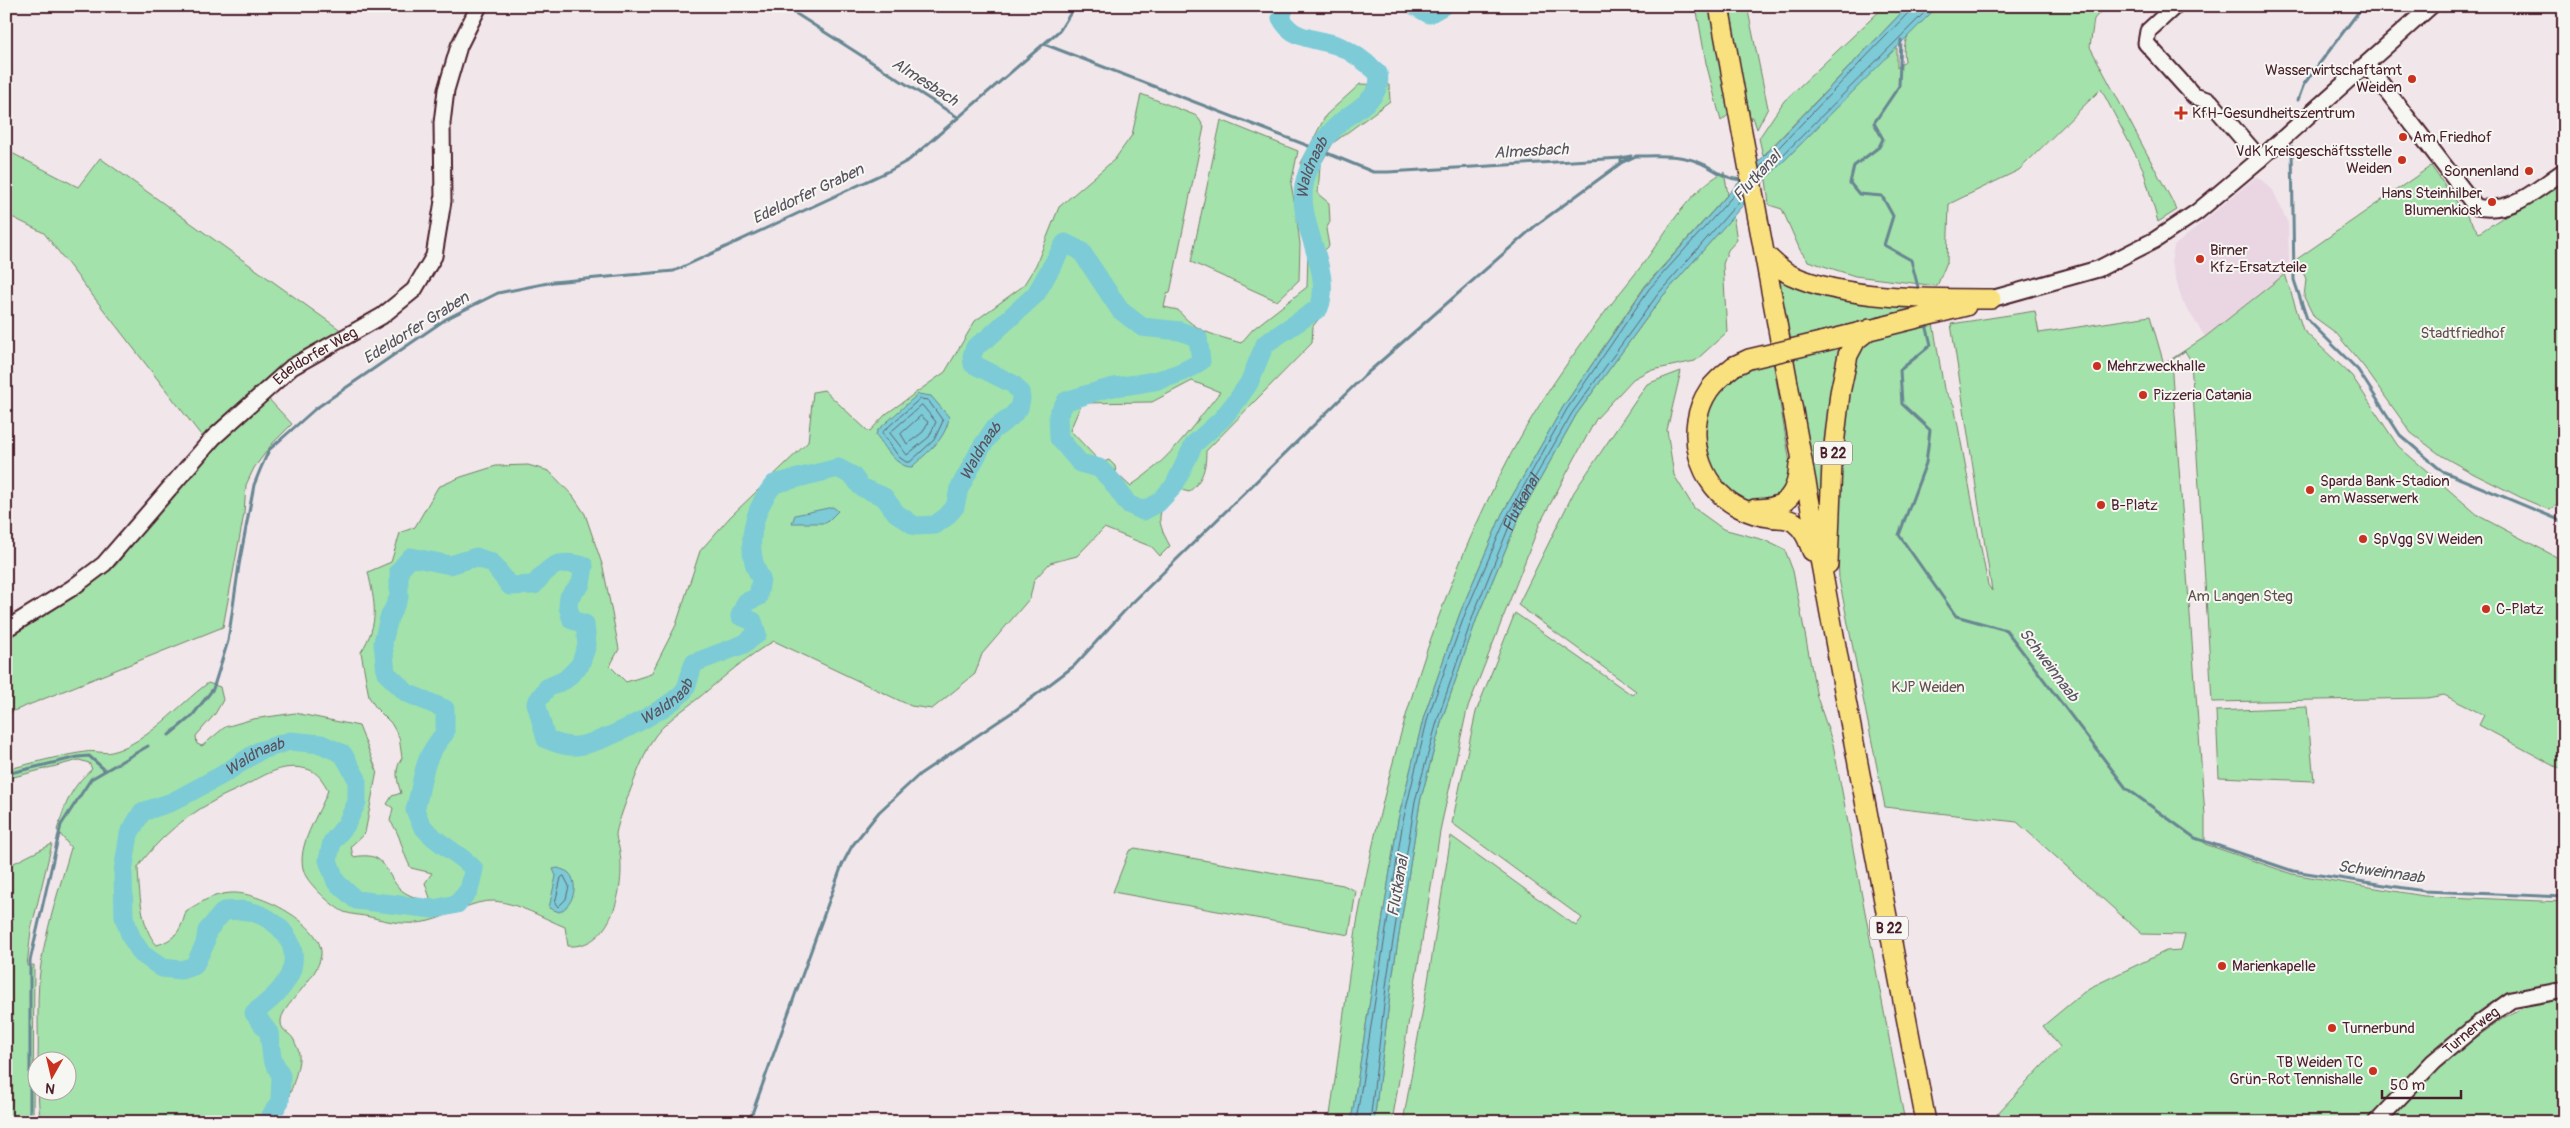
<svg xmlns="http://www.w3.org/2000/svg" width="2570" height="1128" viewBox="0 0 2570 1128" font-family="Pangolin,sans-serif">
  <style>
    .built { fill: #ead6e3 }
    .green { fill: #a3e2aa; stroke: #76806a; fill-rule: evenodd }
    .water { fill: #7bcbd7; stroke: #678692 }
    .lines { fill: none; stroke-linecap: round; stroke-linejoin: round }
    .shore { stroke: #5e6470; stroke-width: 1 }
    .stream { stroke: #678692; stroke-width: 3 }
    .river { stroke: #7bcbd7; stroke-width: 19 }
    .minor-casing { stroke: #4a1f2b; stroke-width: 19 }
    .major-casing { stroke: #4a1f2b; stroke-width: 22 }
    .minor { stroke: #f6f6f2; stroke-width: 15 }
    .major { stroke: #fae180; stroke-width: 19 }
    .major-bridge-casing { stroke: #4a1f2b; stroke-width: 22; stroke-linecap: butt }
    .major-bridge { stroke: #fae180; stroke-width: 19 }
    .poi-dot { fill: #c8321e; stroke: #f6f6f2; stroke-width: 2 }
    .labels { text-anchor: middle; dominant-baseline: central; stroke-width: 4; stroke-linejoin: round; paint-order: stroke }
    .shield { fill: #f6f6f2; stroke: #7e6067; stroke-width: 1 }
    .shield-label { font-size: 14px; font-weight: bold; fill: #4a1f2b }
    .poi-label { font-size: 15px; fill: #4a1f2b; stroke: #f6f6f2; text-anchor: start }
    .park-label { font-size: 15px; fill: #60504b; stroke: #f6f6f2 }
    .street-label { font-size: 15px; fill: #4a1f2b; stroke: #f6f6f2 }
    .water-label { font-size: 16px; font-style: italic; fill: #59535f; stroke: #f6f6f2 }
  </style>
  <rect width="100%" height="100%" fill="#f1e7eb"/>
  <filter id="ink" filterUnits="userSpaceOnUse"><feTurbulence type="fractalNoise" baseFrequency=".02" numOctaves="2"/><feDisplacementMap in="SourceGraphic" scale="10" xChannelSelector="R" yChannelSelector="G"/><feConvolveMatrix kernelMatrix="1 2 1 2 8 2 1 2 1" color-interpolation-filters="sRGB"/></filter>
  <g filter="url(#ink)">
    <path class="built" d="M 2257,176 L 2273,190 L 2288,223 L 2289,261 L 2285,274 L 2205,337 L 2182,301 L 2171,262 L 2174,246 Z"/>
    <path class="green" d="M 1696,6 L 1712,6 L 1732,112 L 1721,121 L 1706,63 Z
      M 1728,6 L 1747,6 L 1768,108 L 1757,129 L 1753,117 L 1750,117 Z
      M 1885,6 L 1908,6 L 1763,156 L 1759,138 L 1784,101 Z
      M 1938,6 L 2106,6 L 2094,19 L 2090,47 L 2177,210 L 2158,222 L 2143,169 L 2101,89 L 2019,170 L 1949,204 L 1947,262 L 1937,286 L 1855,276 L 1808,261 L 1800,250 L 1782,209 L 1769,205 L 1766,179 L 1897,46 L 1897,68 L 1905,61 C 1900,32 1918,25 1938,6 Z
      M 1360,84 L 1389,85 L 1390,101 L 1333,143 L 1320,165 L 1318,194 L 1329,203 L 1330,222 L 1326,229 L 1329,246 L 1323,252 L 1329,306 L 1313,326 L 1312,343 L 1206,451 C 1206,468 1203,480 1189,492 L 1178,489 L 1177,485 C 1159,512 1153,515 1170,546 L 1160,556 L 1152,547 L 1104,528 L 1077,556 L 1050,563 L 1034,580 L 1030,598 L 982,654 L 975,674 L 932,709 L 911,706 L 774,641 C 747,656 725,676 701,696 C 684,710 663,722 651,742 C 644,754 616,824 616,835 C 616,841 620,847 620,853 C 625,888 612,949 568,946 L 565,927 C 543,918 518,903 494,901 C 472,900 450,916 429,921 C 409,926 389,922 370,917 C 362,915 352,915 344,912 C 333,907 308,884 304,872 C 295,846 320,814 328,790 C 323,781 318,772 307,769 C 282,763 267,774 246,785 C 235,791 223,795 212,802 C 183,818 157,840 138,867 C 139,889 141,930 157,945 C 176,939 181,930 186,911 C 201,902 213,894 231,893 C 258,891 324,924 321,955 C 318,980 280,1006 281,1022 C 281,1032 290,1032 294,1040 C 295,1044 299,1049 299,1054 C 301,1067 285,1110 277,1122 L 40,1122 L 38,1091 L 68,1090 L 68,1060 L 38,1060 C 39,1028 36,996 41,964 C 47,925 60,886 71,848 L 57,830 C 66,803 70,788 92,769 L 89,763 L 79,760 L 6,779 L 6,770 C 32,763 58,756 85,752 C 94,750 103,754 112,752 C 151,740 176,707 208,683 L 220,687 L 223,700 L 215,714 L 196,736 L 197,744 L 202,746 L 225,727 L 253,719 L 295,713 L 359,726 L 377,771 L 365,833 L 351,846 L 353,857 C 386,851 382,868 399,888 C 407,896 421,900 431,901 L 425,883 L 432,873 L 411,868 C 401,851 402,836 390,821 L 393,808 L 387,804 L 392,796 L 401,793 C 397,781 394,769 402,758 L 399,737 L 391,723 L 376,708 L 369,697 L 361,652 C 380,622 375,604 368,572 L 391,562 L 400,533 L 415,527 L 438,487 L 461,477 L 496,466 L 528,465 L 549,471 L 573,496 L 585,514 L 603,567 L 619,649 L 610,666 L 626,682 L 651,674 L 676,625 L 700,551 L 730,517 L 808,442 L 813,392 L 824,390 L 869,432 L 886,414 L 945,372 L 975,321 L 1023,286 L 1036,265 L 1059,207 L 1115,159 L 1132,135 L 1141,94 L 1197,116 L 1204,127 L 1170,293 L 1167,294 L 1164,307 L 1178,310 C 1195,332 1215,335 1241,343 L 1253,329 L 1307,287 L 1308,253 L 1296,212 L 1300,244 L 1299,280 L 1277,301 L 1191,262 L 1221,120 L 1298,151 L 1291,184 L 1295,206 L 1301,163 L 1326,115 ZM 1192,381 L 1220,392 C 1191,428 1169,461 1130,486 L 1116,473 L 1115,466 L 1109,460 L 1101,463 L 1070,430 L 1082,403 L 1152,402 Z
      M 6,150 L 78,187 L 100,158 L 342,331 L 265,395 L 292,424 L 272,444 L 254,468 L 246,485 L 244,514 L 223,627 L 6,714 L 6,629 L 77,593 L 116,565 L 167,500 L 204,439 L 44,233 L 6,214 Z
      M 2431,166 L 2479,233 L 2564,177 L 2564,500 L 2550,510 L 2526,500 L 2474,474 L 2442,456 L 2411,433 L 2364,367 L 2336,333 L 2314,317 L 2304,297 L 2306,279 L 2297,259 Z
      M 1724,172 L 1728,194 L 1645,286 L 1563,407 L 1502,514 L 1460,613 L 1424,716 L 1398,820 L 1351,1122 L 1329,1122 C 1339,1056 1346,989 1357,923 C 1387,761 1434,598 1512,452 C 1546,389 1590,330 1635,274 C 1663,240 1684,193 1724,172 Z
      M 1733,216 L 1737,240 L 1728,250 L 1723,264 L 1727,332 L 1695,361 L 1648,371 L 1633,379 L 1596,419 L 1540,523 L 1467,710 L 1441,826 L 1392,1122 L 1374,1122 L 1392,979 L 1420,802 L 1442,719 L 1478,615 L 1520,515 L 1576,415 L 1662,297 Z
      M 2285,274 L 2303,330 L 2352,376 L 2398,446 L 2479,516 L 2564,561 L 2564,771 L 2479,725 L 2484,715 L 2444,695 L 2427,698 L 2212,702 C 2206,588 2198,475 2191,361 L 2185,351 L 2171,361 L 2205,815 L 2205,844 L 2292,874 L 2424,896 L 2564,902 L 2564,986 L 2514,996 L 2444,1060 L 2505,1017 L 2538,1000 L 2564,995 L 2564,1117 L 2561,1122 L 2005,1122 L 1997,1114 L 2060,1047 L 2043,1026 L 2089,988 L 2166,951 L 2181,950 L 2185,935 L 2142,934 L 2017,822 L 1885,807 L 1839,579 L 1836,512 L 1849,374 L 1861,343 L 1874,337 L 1933,323 L 1944,389 L 1954,405 L 1988,585 L 1992,591 L 1951,324 L 2035,311 L 2039,333 L 2150,316 L 2164,364 L 2205,337 Z
      M 1781,276 L 1927,305 L 1790,339 L 1778,281 Z
      M 1840,347 L 1841,348 L 1824,525 L 1793,357 Z
      M 1773,361 L 1791,469 L 1788,485 L 1781,497 L 1753,505 C 1746,502 1738,499 1732,495 C 1699,471 1694,416 1722,386 C 1734,373 1757,367 1773,361 Z
      M 1681,371 L 1667,430 L 1674,475 L 1694,508 L 1723,529 L 1764,540 L 1785,550 L 1793,571 L 1817,697 L 1833,744 L 1905,1122 L 1403,1122 L 1428,981 L 1451,836 L 1576,926 L 1582,918 L 1452,823 L 1476,712 L 1515,613 L 1632,695 L 1636,691 L 1518,605 L 1574,492 L 1647,384 Z
      M 2307,707 L 2314,781 L 2219,777 L 2216,711 Z
      M 52,844 L 31,930 L 27,966 L 34,965 L 33,1122 L 6,1122 L 6,867 Z
      M 1135,848 L 1343,885 L 1356,891 L 1349,935 L 1113,892 L 1129,851 Z"/>
    <path class="water" d="M 1908,6 L 1938,6 L 1766,179 L 1662,297 L 1576,415 L 1520,515 L 1478,615 L 1442,719 L 1420,802 L 1392,979 L 1374,1122 L 1351,1122 L 1398,820 L 1424,716 L 1460,613 L 1502,514 L 1563,407 L 1646,286 L 1741,180 Z
      M 918,394 L 931,396 L 949,417 C 946,440 927,452 912,467 C 895,467 886,447 876,435 L 877,431 Z
      M 833,507 L 838,511 L 826,523 L 792,523 L 795,515 Z
      M 558,868 C 561,869 567,871 569,873 C 580,885 572,907 559,912 L 549,908 L 556,876 L 553,869 Z"/>
    <g class="lines">
      <g class="shore">
        <path d="M 1759,168 L 1909,12 L 1911,6"/>
        <path d="M 1761,177 L 1931,6"/>
        <path d="M 920,399 L 928,400 L 943,421 L 934,440 L 910,462 L 906,462 L 899,457 L 882,433 Z"/>
        <path d="M 922,405 L 936,422 L 929,437 L 907,455 L 890,433 Z"/>
        <path d="M 921,416 L 928,422 L 923,432 L 907,444 L 901,434 Z"/>
        <path d="M 564,876 L 569,886 L 566,899 L 558,907 L 555,903 L 561,878 Z"/>
        <path d="M 1356,1122 L 1403,821 L 1428,717 L 1465,614 L 1507,516 L 1567,409 L 1649,289 L 1741,187"/>
        <path id="s1" d="M 1370,1122 L 1387,979 L 1415,801 L 1438,718 L 1474,613 L 1515,512 L 1572,413 L 1658,294 L 1743,197"/>
      </g>
      <path class="stream" d="M 784,6 L 959,118
        M 1901,40 L 1899,86 L 1874,123 L 1883,139 L 1879,147 L 1854,166 L 1850,183 L 1859,194 L 1882,196 L 1893,216 L 1884,245 L 1911,260 L 1919,291
        M 1044,44 L 1319,150
        M 2298,100 L 2304,84 L 2363,6
        M 2292,147 L 2294,280 L 2307,319 L 2358,370 L 2400,435 L 2442,471 L 2564,522
        M 1322,151 L 1373,172 L 1388,172 L 1622,158
        M 1636,156 C 1656,156 1678,154 1698,162 C 1715,168 1721,178 1741,180
        M 1926,324 L 1931,345 L 1900,370 L 1902,404 L 1930,430 L 1926,463 L 1899,535 L 1956,616 L 2006,630 L 2126,788 L 2195,838 L 2293,871 L 2424,891 L 2564,897
        M 169,735 L 192,716 L 213,689 L 228,641 L 239,565 L 254,485 L 260,470 L 269,450 L 315,409 L 446,319 L 498,293 L 553,282 L 674,271 L 891,170 L 909,160 L 1060,30 L 1075,6
        M 6,774 L 78,757 L 89,756 L 105,770
        M 30,1122 L 30,961 L 61,825 L 91,779 L 148,746
        M 749,1122 L 842,865 L 852,846 L 879,812 L 920,774 L 1017,709 L 1074,666 L 1130,605 L 1364,376 L 1535,226 L 1621,163 L 1621,158 L 1631,156 L 1621,163 L 1636,156"/>
      <g class="river">
        <path d="M 1415,6 L 1429,14 L 1443,6"/>
        <path id="s2" d="M 267,1122 L 280,1101 L 281,1076 L 272,1058 L 269,1033 L 254,1013 C 268,1002 281,992 289,976 C 304,945 278,918 248,911 C 241,909 232,911 224,911 L 207,931 L 205,944 L 194,966 L 181,970 L 162,968 L 142,954 L 131,937 L 124,917 L 123,872 L 129,834 L 142,812 L 172,802 L 222,775 L 259,751 L 290,741 L 321,744 L 343,754 L 357,779 L 357,802 L 346,825 L 332,842 L 328,860 L 336,882 L 356,900 L 434,909 L 457,904 L 469,890 L 474,869 C 460,853 438,845 424,828 C 420,824 418,816 415,810 C 425,776 420,762 445,733 L 445,709 L 407,693 L 386,673 L 383,642 L 389,618 L 399,597 L 399,571 L 411,557 L 450,565 L 476,557 L 492,563 L 510,586 L 534,585 C 550,565 558,559 584,566 L 581,584 L 569,597 L 568,607 L 572,620 L 585,624 L 587,645 L 580,665 L 565,680 L 547,688 L 536,703 L 546,739 C 553,742 561,745 569,746 C 592,750 667,710 683,692 C 689,686 690,671 694,663 L 744,644 L 757,634 L 753,621 L 740,616 L 746,602 L 758,597 L 761,579 C 743,548 753,510 774,484 L 838,468 L 853,476 L 861,487 L 884,497 L 896,513 L 915,526 L 935,525 L 946,517 L 955,507 L 959,489 L 981,448 L 993,430 L 1011,417 L 1019,408 L 1021,399 L 1020,392 L 1013,384 L 973,364 L 972,356 L 975,347 L 988,338 L 1036,294 L 1065,243 L 1081,251 L 1120,310 L 1142,327 L 1180,331 L 1198,338 L 1201,361 C 1174,380 1146,383 1114,387 C 1098,390 1081,397 1066,401 L 1058,415 L 1059,438 L 1080,463 L 1099,468 L 1111,480 L 1128,504 L 1143,511 L 1158,503 L 1174,486 L 1194,444 L 1222,419 L 1238,399 L 1249,383 L 1265,344 L 1319,308 C 1335,267 1290,219 1307,174 C 1311,164 1317,149 1324,140 C 1329,134 1334,128 1340,123 C 1355,109 1384,98 1378,73 C 1367,63 1353,52 1339,46 C 1318,38 1292,41 1281,18 L 1285,6"/>
      </g>
      <g class="minor-casing">
        <g id="minor">
          <path d="M 2175,6 L 2148,31 L 2146,43 L 2194,96 L 2210,101 L 2260,159"/>
          <path d="M 2367,65 L 2476,207 C 2513,214 2535,190 2564,171"/>
          <path d="M 1991,299 L 2098,269 L 2155,240 L 2197,212 L 2260,159 L 2431,6"/>
          <path id="s3" d="M 6,629 L 72,588 L 104,564 L 213,438 L 292,367 L 382,316 L 414,290 L 434,256 L 443,201 L 442,123 L 446,90 L 459,46 L 479,6"/>
          <path id="s4" d="M 2376,1122 L 2433,1062 L 2478,1024 L 2511,1000 L 2564,990"/>
        </g>
      </g>
      <g class="major-casing">
        <path id="major" d="M 1719,6 L 1844,690 L 1926,1122
          M 1765,254 C 1773,262 1781,270 1791,275 C 1845,300 1933,299 1991,299
          M 1821,342 L 1966,306
          M 1734,366 C 1725,373 1716,380 1709,390 C 1683,428 1697,487 1740,508 C 1748,512 1759,516 1769,517 C 1777,519 1787,517 1794,522 C 1804,529 1808,540 1812,551
          M 1755,509 C 1787,509 1797,495 1799,465
          M 1828,564 L 1832,463 L 1840,393 L 1848,355 L 1856,340 L 1870,329"/>
      </g>
      <use href="#minor" class="minor"/>
      <use href="#major" class="major"/>
      <g class="major-bridge-casing">
        <path id="major-bridge" d="M 1734,366 L 1749,359 L 1821,342"/>
      </g>
      <use href="#major-bridge" class="major-bridge"/>
    </g>
  </g>
  <g class="poi-dot">
    <circle cx="2412" cy="79" r="5"/>
    <path d="M2178.5 105.5h5v5h5v5h-5v5h-5v-5h-5v-5h5z"/>
    <circle cx="2403" cy="137" r="5"/>
    <circle cx="2402" cy="160" r="5"/>
    <circle cx="2529" cy="171" r="5"/>
    <circle cx="2492" cy="202" r="5"/>
    <circle cx="2200" cy="259" r="5"/>
    <circle cx="2097" cy="366" r="5"/>
    <circle cx="2143" cy="395" r="5"/>
    <circle cx="2310" cy="490" r="5"/>
    <circle cx="2101" cy="505" r="5"/>
    <circle cx="2363" cy="539" r="5"/>
    <circle cx="2486" cy="609" r="5"/>
    <circle cx="2222" cy="966" r="5"/>
    <circle cx="2332" cy="1028" r="5"/>
    <circle cx="2373" cy="1071" r="5"/>
  </g>
  <g class="labels">
    <g class="shield">
      <rect x="1814" y="441.5" width="38" height="23" rx="4"/>
      <rect x="1870" y="916.5" width="38" height="23" rx="4"/>
    </g>
    <g class="shield-label">
      <text x="1833" y="453">B 22</text>
      <text x="1889" y="928">B 22</text>
    </g>
    <g class="poi-label">
      <text x="2402" y="70" text-anchor="end">Wasserwirtschaftamt<tspan x="2402" dy="17">Weiden</tspan></text>
      <text x="2192" y="113">KfH-Gesundheitszentrum</text>
      <text x="2413" y="137">Am Friedhof</text>
      <text x="2392" y="151" text-anchor="end">VdK Kreisgeschäftsstelle<tspan x="2392" dy="17">Weiden</tspan></text>
      <text x="2519" y="171" text-anchor="end">Sonnenland</text>
      <text x="2482" y="193" text-anchor="end">Hans Steinhilber<tspan x="2482" dy="17">Blumenkiosk</tspan></text>
      <text x="2210" y="250">Birner<tspan x="2210" dy="17">Kfz-Ersatzteile</tspan></text>
      <text x="2107" y="366">Mehrzweckhalle</text>
      <text x="2153" y="395">Pizzeria Catania</text>
      <text x="2320" y="481">Sparda Bank-Stadion<tspan x="2320" dy="17">am Wasserwerk</tspan></text>
      <text x="2111" y="505">B-Platz</text>
      <text x="2373" y="539">SpVgg SV Weiden</text>
      <text x="2496" y="609">C-Platz</text>
      <text x="2232" y="966">Marienkapelle</text>
      <text x="2342" y="1028">Turnerbund</text>
      <text x="2363" y="1062" text-anchor="end">TB Weiden TC<tspan x="2363" dy="17">Grün-Rot Tennishalle</tspan></text>
    </g>
    <g class="park-label">
      <text x="2463" y="333">Stadtfriedhof</text>
      <text x="2240" y="596">Am Langen Steg</text>
      <text x="1928" y="687">KJP Weiden</text>
    </g>
    <g class="street-label">
      <text stroke="none"><textPath href="#s3" startOffset="416">Edeldorfer Weg</textPath></text>
      <text stroke="none"><textPath href="#s4" startOffset="132">Turnerweg</textPath></text>
    </g>
    <g class="water-label">
      <text transform="translate(925 82) rotate(33)">Almesbach</text>
      <text transform="translate(1531 151) rotate(-3)">Almesbach</text>
      <text stroke="none"><textPath href="#s2" startOffset="3786">Waldnaab</textPath></text>
      <text transform="translate(1757 176) rotate(-47)">Flutkanal</text>
      <text transform="translate(808 194) rotate(-25)">Edeldorfer Graben</text>
      <text transform="translate(416 328) rotate(-32)">Edeldorfer Graben</text>
      <text stroke="none"><textPath href="#s2" startOffset="2584">Waldnaab</textPath></text>
      <text stroke="none"><textPath href="#s1" startOffset="641">Flutkanal</textPath></text>
      <text transform="translate(2049 665) rotate(53)">Schweinnaab</text>
      <text stroke="none"><textPath href="#s2" startOffset="2015">Waldnaab</textPath></text>
      <text stroke="none"><textPath href="#s2" startOffset="682">Waldnaab</textPath></text>
      <text transform="translate(2381 872) rotate(8)">Schweinnaab</text>
      <text transform="translate(1398 886) rotate(-80)">Flutkanal</text>
    </g>
  </g>
  <rect width="2570" height="1128" fill="none" stroke="#f6f6f2" stroke-width="25"/>
  <rect x="12" y="12" width="2545" height="1103" fill="none" stroke="#4a1f2b" stroke-width="2" filter="url(#ink)"/>
  <g transform="translate(52 1076) rotate(188)"><circle r="24" fill="#f6f6f2" stroke="#b1a0a2"/>
  <path d="M0-4L9 19L0 12L-9 19Z" fill="#c8321e"/>
  <text y="-8" font-size="14" font-weight="bold" text-anchor="middle" fill="#4a1f2b">N</text>
  </g>
  <path d="M2382 1090v8h79v-8" fill="none" stroke="#4a1f2b" stroke-width="2.5"/>
  <text x="2390" y="1090" font-size="15" fill="#4a1f2b" stroke="#f6f6f2" stroke-width="4" paint-order="stroke">50 m</text>
</svg>
